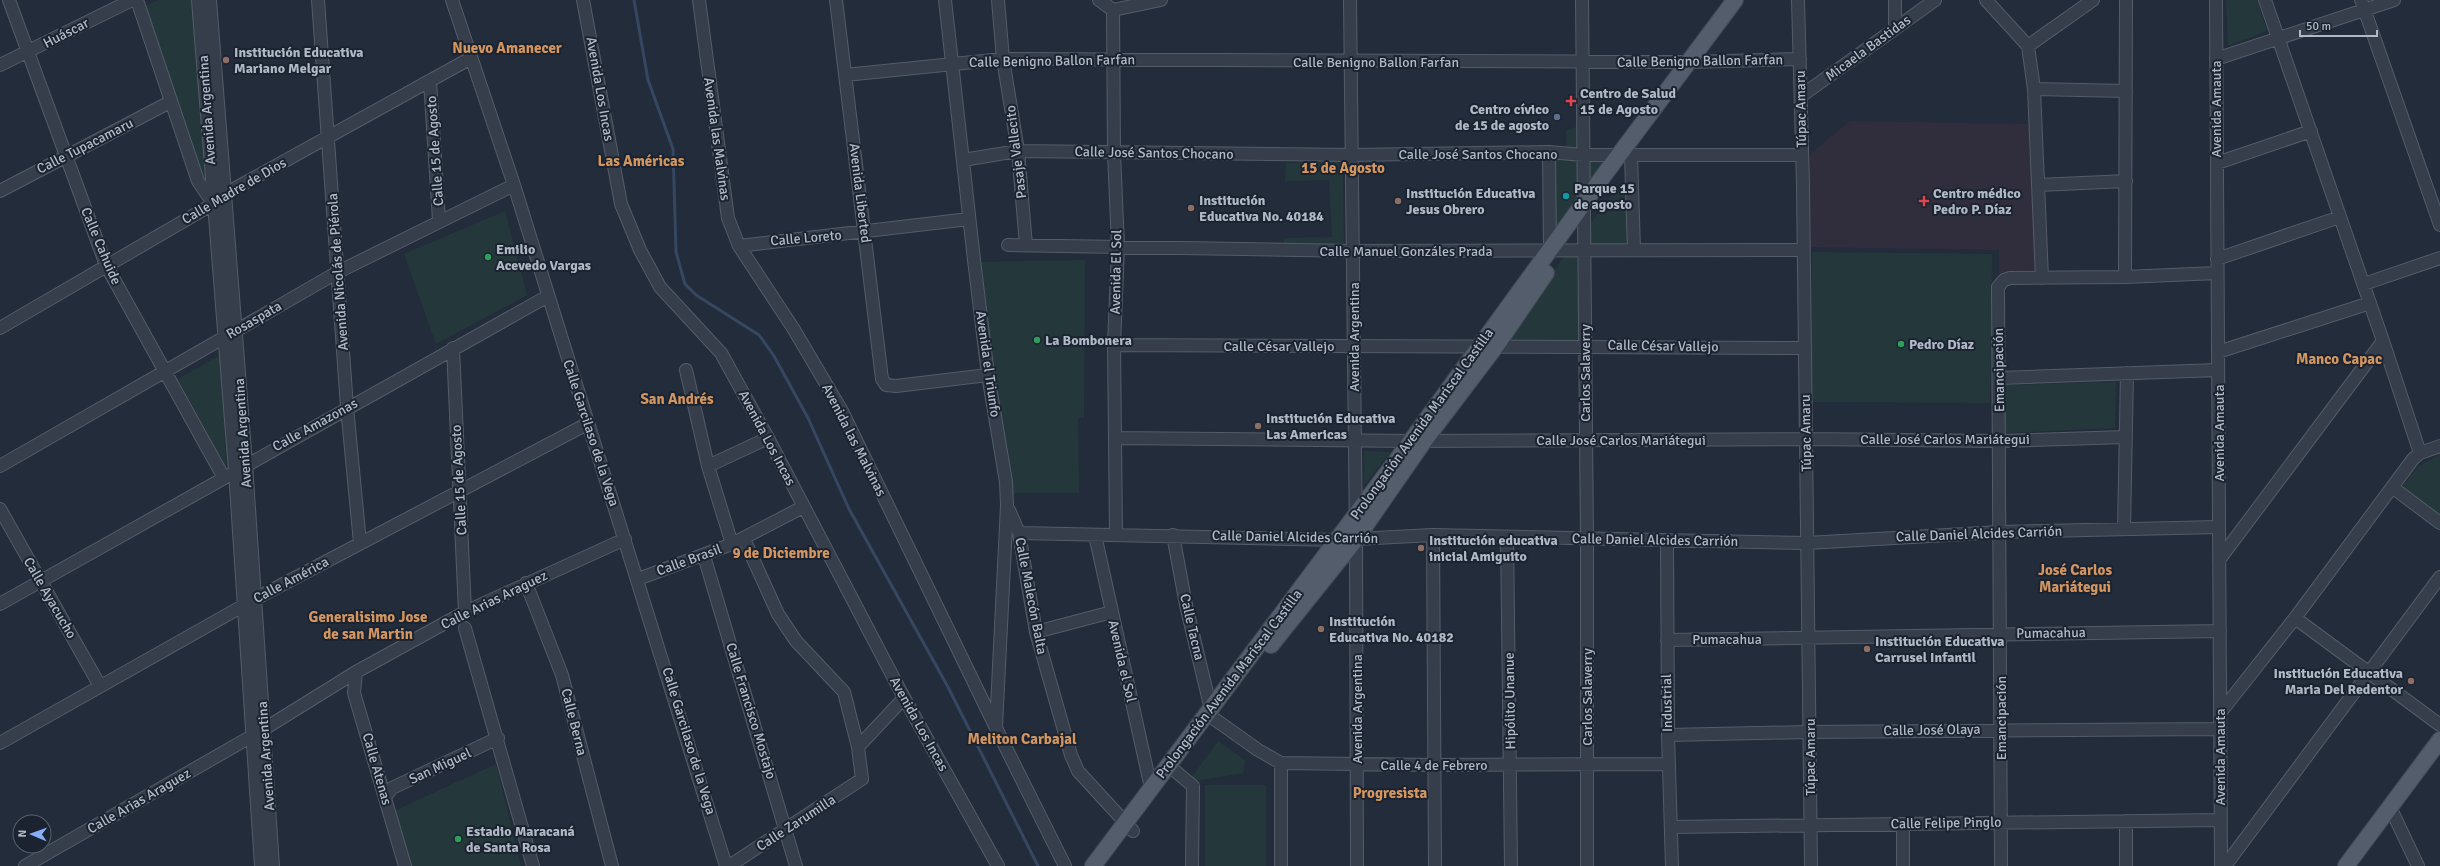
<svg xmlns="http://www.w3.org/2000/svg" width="2440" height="866" viewBox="0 0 2440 866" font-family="Signika,sans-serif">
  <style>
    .medical { fill: #302e3c }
    .green { fill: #24383c }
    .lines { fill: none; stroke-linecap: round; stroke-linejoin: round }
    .stream { stroke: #364762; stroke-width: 3 }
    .minor-casing { stroke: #545c69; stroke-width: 14 }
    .major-casing { stroke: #3f4754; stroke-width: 18 }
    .minor { stroke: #363e4b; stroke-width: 12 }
    .major { stroke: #545d6b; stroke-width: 16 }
    .education-dot { fill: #8d6e63; stroke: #1b2330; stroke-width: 1.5 }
    .health-dot { fill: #e0444e; stroke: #1b2330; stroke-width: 1.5 }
    .service-dot { fill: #5c6f8a; stroke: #1b2330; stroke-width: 1.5 }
    .culture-dot { fill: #0f9aa8; stroke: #1b2330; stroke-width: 1.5 }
    .leisure-dot { fill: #2e9e5b; stroke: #1b2330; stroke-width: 1.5 }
    .labels { text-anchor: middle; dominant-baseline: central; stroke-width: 4; stroke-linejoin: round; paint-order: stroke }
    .street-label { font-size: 14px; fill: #b1b9c7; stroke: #1b2330 }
    .poi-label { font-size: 14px; font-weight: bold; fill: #b1b9c7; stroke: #1b2330; text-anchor: start }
    .neighbourhood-label { font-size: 15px; font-weight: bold; fill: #d39660; stroke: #1b2330 }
  </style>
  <rect width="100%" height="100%" fill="#222c3b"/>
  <path class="medical" d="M 1850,121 L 2040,124 L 2037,273 L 1999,273 L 1999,250 L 1808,247 L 1810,154 Z"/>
  <path class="green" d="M 159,0 L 193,0 L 208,180 L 201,180 L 145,6 Z
    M 2226,0 L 2257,0 L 2267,31 L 2228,46 Z
    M 1580,125 L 1582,152 L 1567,154 L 1566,131 Z
    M 1582,159 L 1582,202 L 1561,227 L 1556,227 L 1554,160 Z
    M 1609,160 L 1590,186 L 1590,161 Z
    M 1340,162 L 1343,165 L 1344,249 L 1284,250 L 1284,238 L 1332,237 L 1329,180 L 1285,181 L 1286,163 Z
    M 1622,182 L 1629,184 L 1629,246 L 1591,246 L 1589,226 Z
    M 505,211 L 527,295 L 436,344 L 404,254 Z
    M 1812,252 L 1992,254 L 1990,403 L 1811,402 Z
    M 1565,255 L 1577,256 L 1579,340 L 1507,340 Z
    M 1085,260 L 1084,418 L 1078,418 L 1079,493 L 1011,493 L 979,262 Z
    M 222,354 L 226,467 L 178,379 Z
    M 2116,382 L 2115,428 L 2004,433 L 2006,385 Z
    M 1364,451 L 1390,452 L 1364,486 Z
    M 2440,454 L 2440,517 L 2402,487 L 2418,467 Z
    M 1218,741 L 1245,760 L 1243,773 L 1197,781 L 1191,778 Z
    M 496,764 L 521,866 L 410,866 L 392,812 Z
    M 1205,785 L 1266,785 L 1266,866 L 1205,866 Z"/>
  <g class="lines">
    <path class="stream" d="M 634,0 L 648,80 L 673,149 L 676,252 L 685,284 L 696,295 L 759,335 L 774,356 L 808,418 L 849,509 L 948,687 L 1038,866"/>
    <g class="minor-casing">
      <path id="minor" d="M 9,0 L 106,265 L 224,478
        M 137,0 L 198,181 L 213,203
        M 198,0 L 235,471 L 261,866
        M 210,0 L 246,464 L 273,866
        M 318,0 L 347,407 L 360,543
        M 452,0 L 514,185 L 726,866
        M 583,0 L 621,204 L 640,250 L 660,287 L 721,353 L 768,438 L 902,694 L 998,866
        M 699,0 L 728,218 L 739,246 L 793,328 L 842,411 L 996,728 L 1065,866
        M 836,0 L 882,379 L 886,385 L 896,386 L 988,375
        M 945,0 L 974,260 L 988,375 L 1006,482 L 1007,505 L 996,727
        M 998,0 L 1003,59 L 1018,151 L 1026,245
        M 1099,0 L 1113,10 L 1161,0
        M 1350,0 L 1356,539 L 1357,866
        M 1582,0 L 1587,538 L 1587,866
        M 1798,0 L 1803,185 L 1811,866
        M 1895,0 L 1895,28
        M 1986,0 L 2028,46 L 2093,0
        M 2216,0 L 2221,866
        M 2265,0 L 2383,341 L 2420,453
        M 2361,0 L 2440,225
        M 1113,10 L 1114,153 L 1118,246 L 1114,345 L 1116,534
        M 2028,46 L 2034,89 L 2042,278
        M 2216,59 L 2394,0
        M 0,65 L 132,0
        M 845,75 L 1003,59 L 1689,62 L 1800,59
        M 430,81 L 439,220
        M 2034,89 L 2126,91
        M 1801,96 L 1935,0
        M 1549,152 L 1550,250
        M 1631,155 L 1634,250
        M 963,160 L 1018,151 L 1352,155 L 1549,152 L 1583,155 L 1802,155
        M 2217,163 L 2311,131
        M 2039,185 L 2126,181
        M 0,191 L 170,102
        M 1008,245 L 1353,251 L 1803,250
        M 739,246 L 969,219
        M 2217,259 L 2340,217
        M 2125,277 L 2126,0
        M 2364,284 L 2440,258
        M 0,328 L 213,204 L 225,194 L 471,58
        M 1114,345 L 1804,348
        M 453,348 L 465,612
        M 2218,352 L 2370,303
        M 686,370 L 708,466 L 732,544
        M 2000,378 L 2218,370
        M 1115,438 L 1411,441 L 1806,439 L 2000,441 L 2126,437
        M 0,466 L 338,272 L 514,185
        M 708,466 L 768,438
        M 2392,487 L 2440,523
        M 0,509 L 100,686
        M 1009,510 L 1019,533 L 1036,632 L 1071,755 L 1078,771 L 1133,831
        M 2124,529 L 2127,373
        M 1019,533 L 1337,540 L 1433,535 L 1807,543 L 2000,532 L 2219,527
        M 1095,535 L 1151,788
        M 1173,535 L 1186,605 L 1213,718 L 1258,750 L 1281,763 L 1435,765 L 1668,764
        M 1433,535 L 1435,866
        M 1507,537 L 1511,866
        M 1667,540 L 1668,735 L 1672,866
        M 704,556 L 796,866
        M 2219,560 L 2383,341
        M 638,579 L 732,544 L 803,507
        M 526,583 L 562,675 L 612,866
        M 0,604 L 548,296
        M 2295,618 L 2440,725
        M 465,628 L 533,866
        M 1036,632 L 1112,612
        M 1667,640 L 2220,631
        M 356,672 L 354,693 L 405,866
        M 2220,713 L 2295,618 L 2413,459 L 2420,453 L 2440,446
        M 264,729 L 356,672 L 465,612 L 625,539
        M 1668,735 L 1809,732 L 2220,729
        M 0,743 L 255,599 L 587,424
        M 858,747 L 904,698
        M 1281,763 L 1281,866
        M 1168,765 L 1193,786 L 1192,866
        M 385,797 L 392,788 L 498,738
        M 2390,807 L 2418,866
        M 1903,824 L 1903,866
        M 1671,827 L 2220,820
        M 25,866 L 252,736
        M 729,866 L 862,779 L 858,747 L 844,692 L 796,641 L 778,614 L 744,539
        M 2001,866 L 1998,287 L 2004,280 L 2010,278 L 2125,277 L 2217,273
        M 2126,866 L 2126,821
        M 2225,866 L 2440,577"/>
    </g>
    <g class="major-casing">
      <path id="major" d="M 1271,645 L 1356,539 L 1424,441 L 1496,346 L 1546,273
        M 1093,866 L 1411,441 L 1607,171 L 1735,0
        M 2346,866 L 2440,740"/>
    </g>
    <use href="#minor" class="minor"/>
    <use href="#major" class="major"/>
  </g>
  <g class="education-dot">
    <circle cx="226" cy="60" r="4"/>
    <circle cx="1398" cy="201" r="4"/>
    <circle cx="1191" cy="208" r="4"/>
    <circle cx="1258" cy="426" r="4"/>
    <circle cx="1421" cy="548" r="4"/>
    <circle cx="1321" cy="629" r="4"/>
    <circle cx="1867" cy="649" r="4"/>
    <circle cx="2411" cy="681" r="4"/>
  </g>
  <g class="health-dot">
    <path d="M1569 95h4v4h4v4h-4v4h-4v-4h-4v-4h4z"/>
    <path d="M1922 195h4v4h4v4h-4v4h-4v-4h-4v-4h4z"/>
  </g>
  <circle class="service-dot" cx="1557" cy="117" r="4"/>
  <circle class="culture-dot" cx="1566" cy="196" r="4"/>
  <g class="leisure-dot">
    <circle cx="488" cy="257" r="4"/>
    <circle cx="1037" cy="340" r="4"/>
    <circle cx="1901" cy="344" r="4"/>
    <circle cx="458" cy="839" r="4"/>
  </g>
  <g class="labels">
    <g class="street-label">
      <text transform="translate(66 33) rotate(-27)">Huáscar</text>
      <text transform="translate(1868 48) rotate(-36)">Micaela Bastidas</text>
      <text transform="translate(1052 61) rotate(-1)">Calle Benigno Ballon Farfan</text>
      <text transform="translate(1700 61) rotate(-1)">Calle Benigno Ballon Farfan</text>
      <text x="1376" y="62">Calle Benigno Ballon Farfan</text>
      <text transform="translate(600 89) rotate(80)">Avenida Los Incas</text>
      <text transform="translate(1801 109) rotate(-91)">Túpac Amaru</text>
      <text transform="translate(2216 109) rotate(-90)">Avenida Amauta</text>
      <text transform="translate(207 110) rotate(-94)">Avenida Argentina</text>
      <text transform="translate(717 139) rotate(82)">Avenida las Malvinas</text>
      <text transform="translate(85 146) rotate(-27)">Calle Tupacamaru</text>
      <text transform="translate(435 151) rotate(-94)">Calle 15 de Agosto</text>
      <text transform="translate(1016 152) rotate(-97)">Pasaje Vallecito</text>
      <text transform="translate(1154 153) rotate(1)">Calle José Santos Chocano</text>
      <text x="1478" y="154">Calle José Santos Chocano</text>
      <text transform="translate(234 191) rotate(-30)">Calle Madre de Dios</text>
      <text transform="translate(860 193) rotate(83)">Avenida Liberted</text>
      <text transform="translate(806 238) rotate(-5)">Calle Loreto</text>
      <text transform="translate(101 246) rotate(67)">Calle Cahuide</text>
      <text x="1406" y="251">Calle Manuel Gonzáles Prada</text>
      <text transform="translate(338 272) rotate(-94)">Avenida Nicolás de Piérola</text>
      <text transform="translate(1116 272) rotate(-89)">Avenida El Sol</text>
      <text transform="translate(254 320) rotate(-30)">Rosaspata</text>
      <text transform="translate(1354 337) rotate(-90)">Avenida Argentina</text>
      <text x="1279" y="346">Calle César Vallejo</text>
      <text transform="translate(1663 346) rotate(1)">Calle César Vallejo</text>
      <text transform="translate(988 364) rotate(82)">Avenida el Triunfo</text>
      <text transform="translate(1999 370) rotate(-91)">Emancipación</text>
      <text transform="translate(1585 373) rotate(-90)">Carlos Salaverry</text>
      <text transform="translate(1422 424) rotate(-54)">Prolongación Avenida Mariscal Castilla</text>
      <text transform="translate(315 425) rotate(-29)">Calle Amazonas</text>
      <text transform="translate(243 433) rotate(-94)">Avenida Argentina</text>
      <text transform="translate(591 433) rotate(72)">Calle Garcilaso de la Vega</text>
      <text transform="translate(1806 433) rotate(-91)">Túpac Amaru</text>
      <text transform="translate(2219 433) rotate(-90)">Avenida Amauta</text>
      <text transform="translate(767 438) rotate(62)">Avenida Los Incas</text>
      <text x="1945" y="439">Calle José Carlos Mariátegui</text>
      <text transform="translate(854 440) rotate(63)">Avenida las Malvinas</text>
      <text x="1621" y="440">Calle José Carlos Mariátegui</text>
      <text transform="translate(459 480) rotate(-93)">Calle 15 de Agosto</text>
      <text transform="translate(1979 534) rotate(-2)">Calle Daniel Alcides Carrión</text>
      <text transform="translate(1295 537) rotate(1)">Calle Daniel Alcides Carrión</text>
      <text transform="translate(1655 540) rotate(1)">Calle Daniel Alcides Carrión</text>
      <text transform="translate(689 560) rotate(-20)">Calle Brasil</text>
      <text transform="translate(291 580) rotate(-28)">Calle América</text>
      <text transform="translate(1031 596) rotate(79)">Calle Malecón Balta</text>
      <text transform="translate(50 598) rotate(60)">Calle Ayacucho</text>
      <text transform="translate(494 600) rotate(-26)">Calle Arias Araguez</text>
      <text transform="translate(1192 627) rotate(77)">Calle Tacna</text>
      <text transform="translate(2051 633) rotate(-1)">Pumacahua</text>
      <text x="1727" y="639">Pumacahua</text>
      <text transform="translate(1122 661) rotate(77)">Avenida el Sol</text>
      <text transform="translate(1229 684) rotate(-53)">Prolongación Avenida Mariscal Castilla</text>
      <text transform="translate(1587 697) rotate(-90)">Carlos Salaverry</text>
      <text transform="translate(1510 701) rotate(-91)">Hipólito Unanue</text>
      <text transform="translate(1667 703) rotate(-91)">Industrial</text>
      <text transform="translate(1357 709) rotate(-90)">Avenida Argentina</text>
      <text transform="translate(751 711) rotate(73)">Calle Francisco Mostajo</text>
      <text transform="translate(2001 718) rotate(-90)">Emancipación</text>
      <text transform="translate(574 722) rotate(76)">Calle Berna</text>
      <text transform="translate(919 724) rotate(61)">Avenida Los Incas</text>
      <text transform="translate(1932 730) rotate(-1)">Calle José Olaya</text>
      <text transform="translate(689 741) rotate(73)">Calle Garcilaso de la Vega</text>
      <text transform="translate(266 756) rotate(-94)">Avenida Argentina</text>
      <text transform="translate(1810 757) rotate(-90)">Túpac Amaru</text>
      <text transform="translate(2220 757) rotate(-90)">Avenida Amauta</text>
      <text x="1434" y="765">Calle 4 de Febrero</text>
      <text transform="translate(440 766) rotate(-25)">San Miguel</text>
      <text transform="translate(377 769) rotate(74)">Calle Atenas</text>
      <text transform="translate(139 801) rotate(-30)">Calle Arias Araguez</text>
      <text transform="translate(796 823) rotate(-33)">Calle Zarumilla</text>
      <text transform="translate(1946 823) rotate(-1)">Calle Felipe Pinglo</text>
    </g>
    <g class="poi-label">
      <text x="234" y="52">Institución Educativa<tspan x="234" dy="16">Mariano Melgar</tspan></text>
      <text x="1580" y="93">Centro de Salud<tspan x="1580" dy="16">15 de Agosto</tspan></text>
      <text x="1549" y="109" text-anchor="end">Centro cívico<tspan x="1549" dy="16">de 15 de agosto</tspan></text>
      <text x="1574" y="188">Parque 15<tspan x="1574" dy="16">de agosto</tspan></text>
      <text x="1406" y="193">Institución Educativa<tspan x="1406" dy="16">Jesus Obrero</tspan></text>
      <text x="1933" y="193">Centro médico<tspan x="1933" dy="16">Pedro P. Díaz</tspan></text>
      <text x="1199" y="200">Institución<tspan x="1199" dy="16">Educativa No. 40184</tspan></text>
      <text x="496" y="249">Emilio<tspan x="496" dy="16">Acevedo Vargas</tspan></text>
      <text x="1045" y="340">La Bombonera</text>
      <text x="1909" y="344">Pedro Díaz</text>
      <text x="1266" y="418">Institución Educativa<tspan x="1266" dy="16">Las Americas</tspan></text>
      <text x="1429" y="540">Institución educativa<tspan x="1429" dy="16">inicial Amiguito</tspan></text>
      <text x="1329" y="621">Institución<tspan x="1329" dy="16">Educativa No. 40182</tspan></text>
      <text x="1875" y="641">Institución Educativa<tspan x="1875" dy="16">Carrusel Infantil</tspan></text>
      <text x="2403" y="673" text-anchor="end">Institución Educativa<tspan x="2403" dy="16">Maria Del Redentor</tspan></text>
      <text x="466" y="831">Estadio Maracaná<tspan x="466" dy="16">de Santa Rosa</tspan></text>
    </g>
    <g class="neighbourhood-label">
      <text x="507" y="48">Nuevo Amanecer</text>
      <text x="641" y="161">Las Américas</text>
      <text x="1343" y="168">15 de Agosto</text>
      <text x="2339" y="359">Manco Capac</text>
      <text x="677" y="399">San Andrés</text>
      <text x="781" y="553">9 de Diciembre</text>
      <text x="2075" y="570">José Carlos<tspan x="2075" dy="17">Mariátegui</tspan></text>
      <text x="368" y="617">Generalisimo Jose<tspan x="368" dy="17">de san Martin</tspan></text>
      <text x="1022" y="739">Meliton Carbajal</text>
      <text x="1390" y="793">Progresista</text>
    </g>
  </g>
  <g transform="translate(32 834) rotate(272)"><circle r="19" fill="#1b2330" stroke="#575f6c"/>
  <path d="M0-3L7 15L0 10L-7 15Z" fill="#86aef7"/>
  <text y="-6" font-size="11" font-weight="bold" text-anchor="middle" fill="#b1b9c7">N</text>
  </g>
  <path d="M2300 30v6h77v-6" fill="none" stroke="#b1b9c7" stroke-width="2"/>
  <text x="2306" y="30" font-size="12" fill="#b1b9c7" stroke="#1b2330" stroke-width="3" paint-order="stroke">50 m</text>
</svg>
